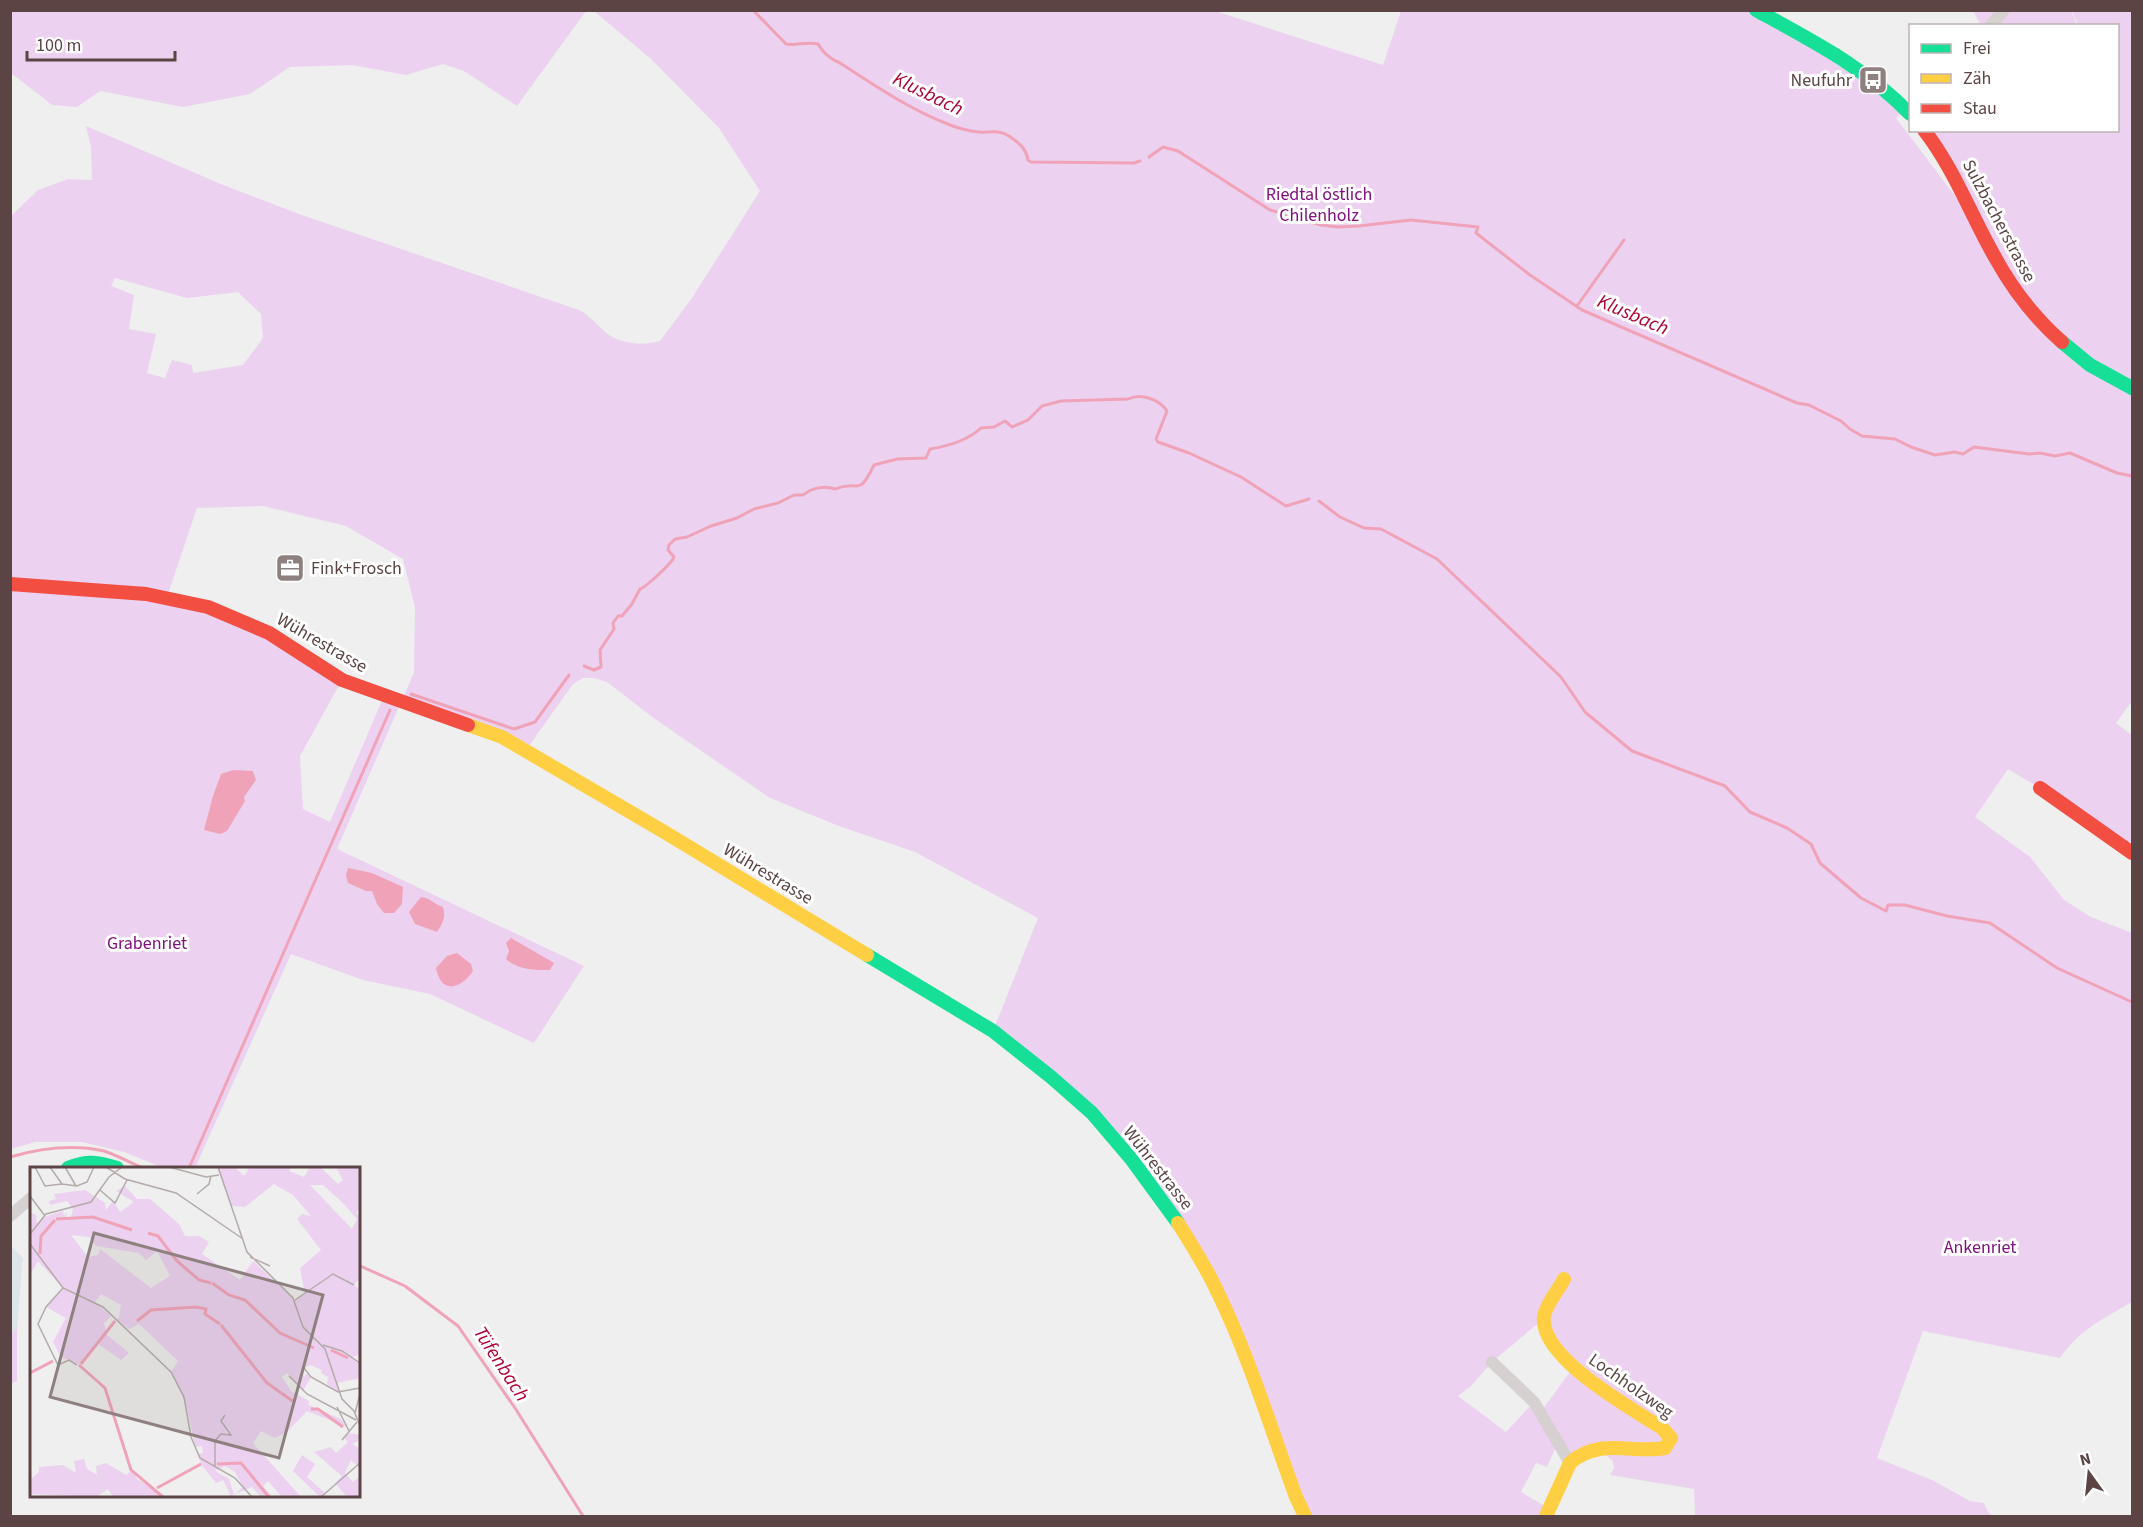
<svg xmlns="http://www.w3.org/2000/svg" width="2143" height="1527" viewBox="0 0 2143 1527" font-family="'Source Sans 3',sans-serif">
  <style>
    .commercial { fill: #dde5e8 }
    .green { fill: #ecd1f0; fill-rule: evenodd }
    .water { fill: #f0a3b8 }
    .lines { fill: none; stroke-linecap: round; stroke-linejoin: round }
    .stream { stroke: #f0a3b8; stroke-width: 3 }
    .street { stroke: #d6d0d1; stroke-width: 12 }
    .fast { stroke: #16e098; stroke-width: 14 }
    .slow { stroke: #ffcf43; stroke-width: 14 }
    .jam { stroke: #f24e42; stroke-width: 14 }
    .labels { text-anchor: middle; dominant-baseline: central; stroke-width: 6; stroke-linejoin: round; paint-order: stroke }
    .poi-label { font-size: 18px; fill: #5c4444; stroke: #fff; text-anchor: end }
    .park-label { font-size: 18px; fill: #81117f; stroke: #fff }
    .street-label { font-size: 18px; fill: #5c4444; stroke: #fff }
    .water-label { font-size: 20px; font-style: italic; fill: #af0333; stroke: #fff }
    .inset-river { fill: none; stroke: #f0a3b8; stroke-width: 3 }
    .inset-road { fill: none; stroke: #b4abaa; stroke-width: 1.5 }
    .view { fill: #8f8080; fill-opacity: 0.15; stroke: #8f8080; stroke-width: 3 }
    .inset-edge { fill: none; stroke: #5c4444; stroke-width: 3 }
  </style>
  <rect width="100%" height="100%" fill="#eeefee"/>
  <path class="commercial" d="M 11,1246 L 23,1258 L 17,1328 L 11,1334 Z"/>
  <path class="green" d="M 10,11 L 11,10 L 586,11 L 517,106 L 464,71 L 443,64 L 406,75 L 352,65 L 290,67 L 250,94 L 183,107 L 100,91 L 77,107 L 52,105 L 11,73 Z
    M 594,11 L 1215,11 L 1383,65 L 1401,11 L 1756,11 L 1906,109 L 1896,118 L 1980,229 L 1924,131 L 2118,130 L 2118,26 L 2078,25 L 2072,11 L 2132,11 L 2132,701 L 2116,723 L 2132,735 L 2132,853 L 2040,788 L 2008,769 L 1975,817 L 2030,857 L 2064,900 L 2091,917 L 2132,933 L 2132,1302 C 2103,1319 2080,1329 2060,1358 L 1923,1331 L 1877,1458 L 1932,1480 L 1970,1501 L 1984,1503 L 1988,1512 L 1993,1516 L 1695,1516 L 1694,1489 L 1610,1475 L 1614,1468 L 1613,1461 L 1600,1450 L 1575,1458 L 1557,1444 L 1547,1467 L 1536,1463 L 1521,1492 L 1548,1508 L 1546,1516 L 1305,1516 L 1218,1293 L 1132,1160 L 993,1031 L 1038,918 L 915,852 L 839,826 L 770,798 L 655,719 L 607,682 L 594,678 L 583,678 L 573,684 L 526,750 L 401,702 L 337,849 L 584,966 L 534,1043 L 430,994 L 363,980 L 291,954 L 195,1168 L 164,1168 L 124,1152 L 82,1142 L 35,1142 L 11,1149 L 11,216 L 38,190 L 68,179 L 92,180 L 91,147 L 86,126 L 223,185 L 299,214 L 579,310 C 590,316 596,324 605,332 C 619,344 642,346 660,341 L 692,298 L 760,191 L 719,128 L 651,59 ZM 115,278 L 187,298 L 238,292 L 261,314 L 263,338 L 243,365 L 193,373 L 192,365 L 172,360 L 165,378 L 147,373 L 156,334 L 129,329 L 134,295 L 111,286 ZM 263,506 L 346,526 L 403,559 L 415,607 L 414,673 L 401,702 L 384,696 L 330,822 L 303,809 L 300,756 L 342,680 L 208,607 L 167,597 L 197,508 ZM 1543,1322 L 1573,1368 L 1540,1413 L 1534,1402 L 1506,1432 L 1458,1396 L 1471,1386 L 1492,1362 L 1536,1325 Z
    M 1973,11 L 2071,11 L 2077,25 L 1981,25 Z
    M 17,1328 L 17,1381 L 11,1384 L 11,1334 Z"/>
  <path class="water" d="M 233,770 L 253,771 L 256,780 L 244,797 L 245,801 L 227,831 L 220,834 L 204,830 L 213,796 L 221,774 Z
    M 348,868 L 372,873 L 403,887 L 402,904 L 394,913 L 384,913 L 377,904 L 372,891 L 366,891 L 348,883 L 346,875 Z
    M 421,897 C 430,898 434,904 443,907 C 446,917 443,923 437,932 L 415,924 L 409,912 Z
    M 511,938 L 554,963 L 550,970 C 534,970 518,970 506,959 L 509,951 L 506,943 Z
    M 457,953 L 471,964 L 473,971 C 460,990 441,994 436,968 L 447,956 Z"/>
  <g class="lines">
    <path class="stream" d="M 753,10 L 786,44 C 797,46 807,41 818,44 C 823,53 830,59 840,63 C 875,86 911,110 950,125 C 958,128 969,131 978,132 C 989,133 998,129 1009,136 C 1019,143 1026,148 1028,160 L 1031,162 L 1134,163 L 1140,161
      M 1149,157 L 1163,147 L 1178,151 L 1270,210 L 1321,225 L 1338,227 L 1359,226 L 1411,220 L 1478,227 L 1476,233 L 1530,275 L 1582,310 L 1797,403 L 1809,405 L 1841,421 L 1850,429 L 1862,436 L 1895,439 L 1911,447 L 1935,455 L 1955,452 L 1963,454 L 1974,447 L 2029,454 L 2040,453 L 2055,456 L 2070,453 L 2117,473 L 2132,476
      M 1577,306 L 1624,240
      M 1319,501 L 1340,517 L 1364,528 L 1381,529 L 1437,559 L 1561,677 L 1585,712 L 1632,751 L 1725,786 L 1750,812 L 1787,828 L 1811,844 L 1820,863 L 1861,898 L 1886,911 L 1888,905 L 1905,905 L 1947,916 L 1990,923 L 2057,968 L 2132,1002
      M 584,666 L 594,670 L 601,667 L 600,650 L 614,629 L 613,623 L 618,616 L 622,616 L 632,604 L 640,589 C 646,587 672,563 674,557 L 668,550 L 669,545 L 675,539 L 687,537 L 711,526 L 737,518 L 754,509 L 778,503 L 794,495 L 803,495 C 812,488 824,485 835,489 C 860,478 857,500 874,465 L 897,459 L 926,458 L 930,449 C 949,446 967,441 981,428 L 994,427 L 1005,421 L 1012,427 L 1028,420 L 1042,406 L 1061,401 L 1128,399 C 1141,393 1159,399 1167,411 L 1156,439 L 1158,442 L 1189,453 L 1241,477 L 1286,506 L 1309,499
      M 411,694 L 514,729 L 535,722 L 569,675
      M 10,1157 C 41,1148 72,1144 104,1151 C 117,1155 130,1163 143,1168
      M 189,1168 L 390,710
      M 358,1265 L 405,1286 L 458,1326 L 515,1408 L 583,1516"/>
    <path class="street" d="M 1990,26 L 2004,10
      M 10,1216 L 32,1197
      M 1492,1362 L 1534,1402 L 1570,1463"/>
    <path class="fast" d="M 1756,10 C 1811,40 1866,68 1910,114
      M 2062,342 L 2090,365 L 2132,388
      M 867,955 L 993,1031 L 1051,1077 L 1092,1113 L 1132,1160 L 1178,1223
      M 68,1168 C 87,1160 98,1162 117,1168"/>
    <path class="slow" d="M 468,725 L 502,737 L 666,833 L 867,955
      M 1178,1223 C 1192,1245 1206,1267 1217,1291 C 1249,1356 1271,1429 1296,1497 L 1305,1516
      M 1546,1516 L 1570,1463 C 1599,1437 1633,1454 1665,1448 L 1671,1438 L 1662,1428 C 1632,1409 1538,1357 1544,1316 C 1547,1302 1558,1291 1564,1279"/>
    <path class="jam" d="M 1924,130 C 1955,170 1971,216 1996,259 C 2013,290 2035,318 2062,342
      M 10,584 L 146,594 L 208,607 L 269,633 L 342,680 L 468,725
      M 2040,788 L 2132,853"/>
  </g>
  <defs>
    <g id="bus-square" transform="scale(1.5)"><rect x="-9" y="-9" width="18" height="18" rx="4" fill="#8f8080" stroke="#fff"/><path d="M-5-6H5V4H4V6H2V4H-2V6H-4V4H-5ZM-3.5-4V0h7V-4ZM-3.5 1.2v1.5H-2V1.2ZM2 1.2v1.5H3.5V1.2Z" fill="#fff"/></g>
    <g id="office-square" transform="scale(1.5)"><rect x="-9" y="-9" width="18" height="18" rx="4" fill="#8f8080" stroke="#fff"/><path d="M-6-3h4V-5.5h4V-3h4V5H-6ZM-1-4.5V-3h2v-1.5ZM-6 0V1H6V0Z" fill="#fff"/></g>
  </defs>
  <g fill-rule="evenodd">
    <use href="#bus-square" x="1873" y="80"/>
    <use href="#office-square" x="290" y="568"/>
  </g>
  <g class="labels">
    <g class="poi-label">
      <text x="1852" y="80">Neufuhr</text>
      <text x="311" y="568" text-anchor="start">Fink+Frosch</text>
    </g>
    <g class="park-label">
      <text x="1319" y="194">Riedtal östlich<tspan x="1319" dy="21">Chilenholz</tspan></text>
      <text x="147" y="943">Grabenriet</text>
      <text x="1980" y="1247">Ankenriet</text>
    </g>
    <g class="street-label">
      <text transform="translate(1999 221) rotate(62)">Sulzbacherstrasse</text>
      <text transform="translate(322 643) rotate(30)">Wührestrasse</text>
      <text transform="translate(768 874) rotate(31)">Wührestrasse</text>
      <text transform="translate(1158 1168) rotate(52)">Wührestrasse</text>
      <text transform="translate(1631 1386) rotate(35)">Lochholzweg</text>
    </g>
    <g class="water-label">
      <text transform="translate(928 94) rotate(26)">Klusbach</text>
      <text transform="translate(1633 315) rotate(23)">Klusbach</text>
      <text transform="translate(501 1364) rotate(57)">Tüfenbach</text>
    </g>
  </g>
  <g transform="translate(30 1167)">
    <rect width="330" height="330" fill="#eeefee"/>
    <path d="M 187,0 L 205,0 L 214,9 L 220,0 L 261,0 L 259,4 L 274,10 L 280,0 L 290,0 L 308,17 L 313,13 L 306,0 L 330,0 L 330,42 L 326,46 L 330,49 L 330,111 L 324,118 L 330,123 L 330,188 L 322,190 L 330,196 L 330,211 L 307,216 L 310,226 L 297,217 L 298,210 L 291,206 L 292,203 L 280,198 L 270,204 L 274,209 L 278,206 L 281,210 L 273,224 L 257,206 L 252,210 L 261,224 L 279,234 L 278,238 L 311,252 L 317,260 L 277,244 L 257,265 L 245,271 L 231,264 L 223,276 L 271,330 L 252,330 L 238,314 L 233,319 L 242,330 L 231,330 L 222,320 L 197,330 L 200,327 L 193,313 L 186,316 L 171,297 L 168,287 L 173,286 L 172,279 L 165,280 L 157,240 L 141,205 L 148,194 L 109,157 L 99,162 L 87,153 L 76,167 L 99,186 L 91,193 L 68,177 L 51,198 L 31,190 L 23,175 L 36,151 L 16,140 L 33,121 L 8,94 L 0,108 L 0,45 L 6,48 L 7,57 L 14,50 L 33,44 L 34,49 L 37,45 L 36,51 L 41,50 L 43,42 L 37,34 L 20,38 L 19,34 L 26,32 L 24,27 L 55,23 L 75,36 L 76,43 L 83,34 L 90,45 L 104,35 L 86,24 L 95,19 L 107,32 L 120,32 L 149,57 L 155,69 L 169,69 L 179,75 L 172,87 L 210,113 L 223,94 L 265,133 L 275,127 L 270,101 L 291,83 L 267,52 L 272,47 L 281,49 L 263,28 L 244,17 L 215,40 L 202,39 ZM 280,18 L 293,18 L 313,36 L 327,52 L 322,62 ZM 41,68 L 59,70 L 66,79 L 109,86 L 116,93 L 127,84 L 140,109 L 121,121 L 70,82 L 68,88 L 58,90 ZM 71,127 L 91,138 L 89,150 L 76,164 L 74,156 L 81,149 L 65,135 ZM 195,299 L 205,305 L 213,320 L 204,328 L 199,312 L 185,304 ZM 319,266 L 330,268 L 330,273 L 322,277 L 330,282 L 330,301 L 321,293 L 315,306 L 323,315 L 330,309 L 330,330 L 317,330 L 305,316 L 312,309 L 284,285 L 301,280 L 306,286 L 318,275 L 314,271 ZM 272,288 L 285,297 L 277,310 L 295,326 L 290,330 L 263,304 ZM 54,292 L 57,302 L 67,308 L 66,299 L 76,296 L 96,308 L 102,303 L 107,312 L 135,330 L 83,330 L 78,322 L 66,330 L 0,327 L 0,313 L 9,305 L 9,300 L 33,298 L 46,306 L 44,294 Z" fill="#ecd1f0" fill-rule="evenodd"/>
    <path class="inset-river" d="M 26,52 L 63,50 L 102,63M 118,66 L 128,69 L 147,94 L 169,113 L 181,116M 10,87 L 11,69 L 25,53M 182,116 L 199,128 L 215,133 L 250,166 L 284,181M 107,154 L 121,143 L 166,140 L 176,142 L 175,147 L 190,157M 191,158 L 237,216 L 264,235M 301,183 L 318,191M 51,197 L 85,154M 49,198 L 75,221 L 101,303 L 133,330M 0,206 L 23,194M 281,242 L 288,242 L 313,260M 187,297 L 211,296 L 239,330M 127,321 L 171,297"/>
    <path class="inset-road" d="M 5,0 L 15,19 L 32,17M 20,0 L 32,17 L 47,19 L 57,15 L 64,0M 35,0 L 46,19M 76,0 L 95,12 L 146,26 L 213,72M 139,0 L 176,10 L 189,8M 188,0 L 217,85 L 263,131 L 273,160 L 295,182 L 312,232 L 324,244 L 330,259M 70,23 L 85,36 L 97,13M 167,27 L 179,17 L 181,9M 0,29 L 15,49M 0,67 L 16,47 L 61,35 L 79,10 L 92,0M 0,77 L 33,121 L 73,140 L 141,205 L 154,230 L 161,270 L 170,291 L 205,311 L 222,330M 220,90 L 240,99M 33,121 L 16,140 L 8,157 L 28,198 L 39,193 L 47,198M 265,133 L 303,107 L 324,118M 293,178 L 312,184 L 330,196M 274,201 L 281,210 L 308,225 L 330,221M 259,209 L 277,227 L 326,253M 307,240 L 319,264M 325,246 L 330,227M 312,273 L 327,255M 185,300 L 185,274 L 191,267 L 201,268 L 191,254 L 195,248M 291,330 L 330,296"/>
    <path class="view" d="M 64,66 L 293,128 L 249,291 L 20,230 Z"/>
    <rect width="330" height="330" class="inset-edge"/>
  </g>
  <rect width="2143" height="1527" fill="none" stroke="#5c4444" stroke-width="24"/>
  <rect x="1909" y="24" width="210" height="108" fill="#ffffff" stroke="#beb4b4" stroke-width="1.5"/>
  <rect x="1921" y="44" width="30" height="9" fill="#16e098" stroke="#beb4b4" stroke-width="1.5"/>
  <text x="1963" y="54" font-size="18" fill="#5c4444">Frei</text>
  <rect x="1921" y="74" width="30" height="9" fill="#ffcf43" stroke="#beb4b4" stroke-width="1.5"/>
  <text x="1963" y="84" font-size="18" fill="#5c4444">Zäh</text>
  <rect x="1921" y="104" width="30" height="9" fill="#f24e42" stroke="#beb4b4" stroke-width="1.5"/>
  <text x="1963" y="114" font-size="18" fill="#5c4444">Stau</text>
  <g transform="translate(2089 1473) rotate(345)" stroke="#ffffff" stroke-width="4.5" paint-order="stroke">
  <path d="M0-4.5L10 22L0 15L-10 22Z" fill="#5c4444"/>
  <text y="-9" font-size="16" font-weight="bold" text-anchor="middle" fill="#5c4444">N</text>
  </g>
  <path d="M27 51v9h148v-9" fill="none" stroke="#5c4444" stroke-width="3"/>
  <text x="36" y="51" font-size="18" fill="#5c4444" stroke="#ffffff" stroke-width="4.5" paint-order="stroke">100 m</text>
</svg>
